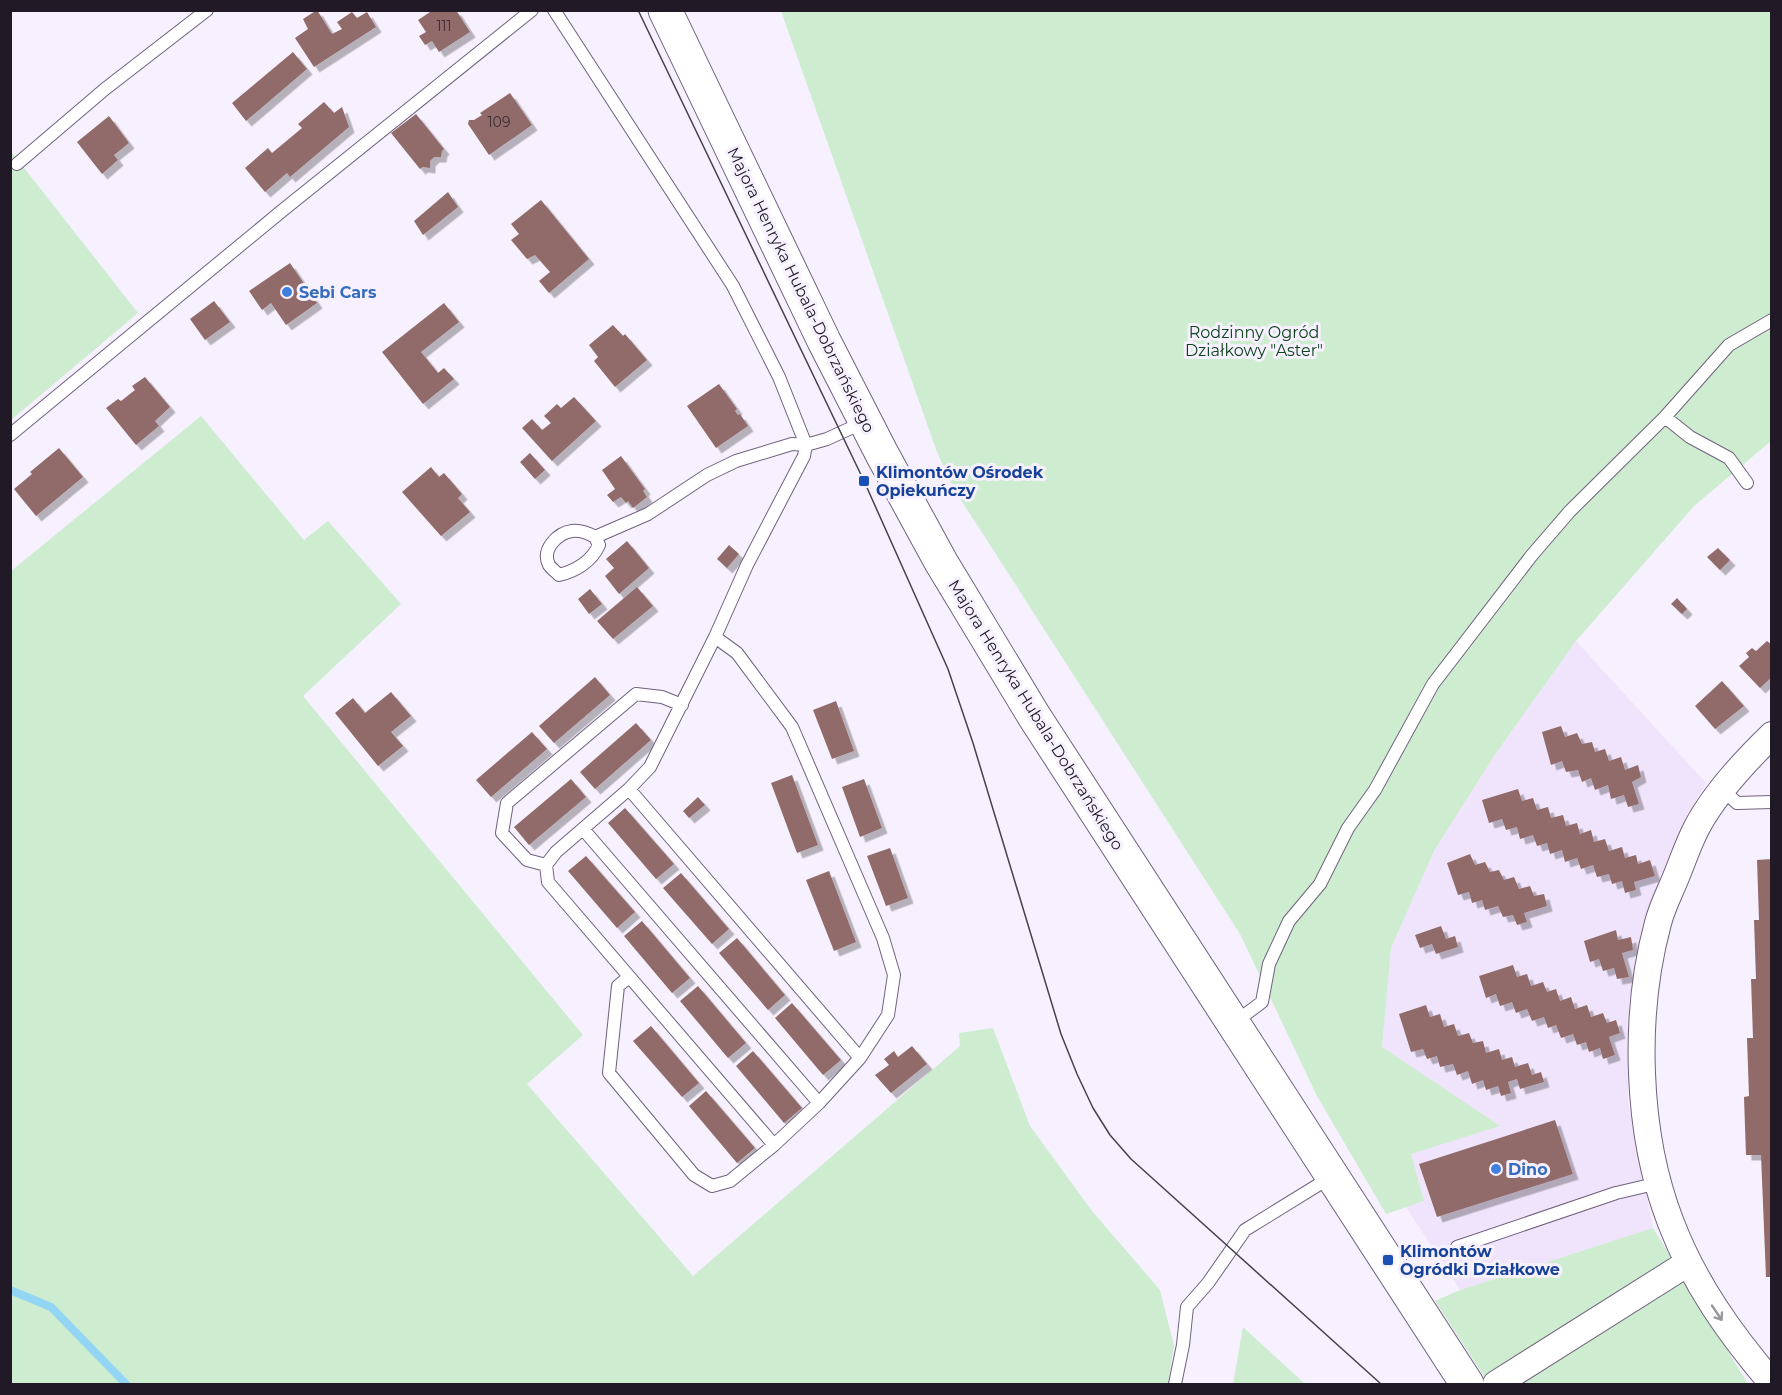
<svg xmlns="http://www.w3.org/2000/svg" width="1782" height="1395" viewBox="0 0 1782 1395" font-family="Montserrat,sans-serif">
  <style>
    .built { fill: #f0e4fc }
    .green { fill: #cdecd0 }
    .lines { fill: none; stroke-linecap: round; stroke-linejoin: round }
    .stream { stroke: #93d5f4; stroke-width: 8 }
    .building { fill: #916b6a; filter: url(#shadow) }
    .lane-casing { stroke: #70617e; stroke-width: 14 }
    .street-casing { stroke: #70617e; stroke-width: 28 }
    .secondary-casing { stroke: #70617e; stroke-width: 35 }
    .lane { stroke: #fff; stroke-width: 12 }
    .street { stroke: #fff; stroke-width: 26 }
    .secondary { stroke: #fff; stroke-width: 33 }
    .tram { stroke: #48414e; stroke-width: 1.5 }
    .oneway { stroke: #9b989d }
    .shop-dot { fill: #3f7fe0; stroke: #f7f0fe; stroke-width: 2 }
    .transit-dot { fill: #1a4fb4; stroke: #f7f0fe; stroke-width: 2 }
    .labels { text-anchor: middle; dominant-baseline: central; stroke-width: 6; stroke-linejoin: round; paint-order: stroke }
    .number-label { font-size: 14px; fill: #3d2e37 }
    .street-label { font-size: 16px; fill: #211a26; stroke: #f7f0fe }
    .shop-label { font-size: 16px; font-weight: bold; fill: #366cbe; stroke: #f7f0fe; text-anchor: start }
    .park-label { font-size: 16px; fill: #0e441c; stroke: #f7f0fe }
    .transit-label { font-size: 16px; font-weight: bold; fill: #164399; stroke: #f7f0fe; text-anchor: start }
  </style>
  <defs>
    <filter id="shadow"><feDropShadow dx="5.5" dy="5.5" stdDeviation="0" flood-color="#0004"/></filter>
  </defs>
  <rect width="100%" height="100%" fill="#f7f0fe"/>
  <path class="built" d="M 1576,641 L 1706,783 L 1684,821 L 1645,930 L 1629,1005 L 1628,1101 L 1653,1228 L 1460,1290 L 1406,1207 L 1424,1201 L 1410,1154 L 1499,1126 L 1382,1047 L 1391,948 L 1434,851 L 1494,756 Z"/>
  <path class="green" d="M 781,11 L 1771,11 L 1771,441 L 1694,506 L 1576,641 L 1494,756 L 1434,851 L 1391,948 L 1382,1047 L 1500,1126 L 1411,1154 L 1424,1201 L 1386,1214 L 1317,1096 L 1240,934 L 954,489 L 937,452 Z
    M 10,150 L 138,313 L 11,420 L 10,420 Z
    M 201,416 L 304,540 L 328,521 L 401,604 L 303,696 L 583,1035 L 527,1084 L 693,1276 L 960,1046 L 959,1033 L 993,1028 L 1030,1126 L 1092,1211 L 1160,1290 L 1174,1346 L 1168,1384 L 11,1384 L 11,571 Z
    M 1653,1228 L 1748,1384 L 1489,1384 L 1435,1301 L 1460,1290 Z
    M 1243,1327 L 1305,1384 L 1233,1384 Z"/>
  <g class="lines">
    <path class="stream" d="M 10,1290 L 51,1307 L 126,1384"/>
  </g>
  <path class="building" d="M 317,10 L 332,34 L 342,29 L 337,22 L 352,12 L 357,18 L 367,12 L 376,27 L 314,67 L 295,38 L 308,29 L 303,19 Z
    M 433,10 L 456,10 L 470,32 L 439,52 L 432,41 L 425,45 L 419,36 L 426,32 L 418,20 Z
    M 293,52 L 307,69 L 246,121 L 232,103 Z
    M 510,93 L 532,125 L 489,155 L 468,124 L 469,120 L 474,120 L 482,115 L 480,113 Z
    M 324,102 L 334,113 L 342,107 L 349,127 L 290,177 L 287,173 L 265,192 L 245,168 L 268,148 L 272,153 L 302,128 L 298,124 Z
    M 416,114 L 444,149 L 442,151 L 441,157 L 434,157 L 430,161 L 430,168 L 423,167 L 420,169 L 391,133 Z
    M 109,116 L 129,143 L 114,155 L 118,160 L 102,174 L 77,142 Z
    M 448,192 L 458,207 L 423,235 L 414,221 Z
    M 541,200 L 589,259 L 549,293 L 539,281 L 550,272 L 535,255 L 527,259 L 511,240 L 519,234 L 511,224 Z
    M 290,263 L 317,303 L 286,325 L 271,303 L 262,310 L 249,291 Z
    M 214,301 L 230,322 L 205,340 L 190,319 Z
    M 444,303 L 459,322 L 421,352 L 438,373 L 444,368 L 454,379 L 423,404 L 382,352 Z
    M 613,325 L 623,336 L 625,334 L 647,360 L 615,387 L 594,361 L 598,357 L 589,345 Z
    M 145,377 L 170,407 L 155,421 L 159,426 L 136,445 L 106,408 L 118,399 L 121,401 L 135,390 L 132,386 Z
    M 719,384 L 737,409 L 735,411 L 738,415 L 740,414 L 748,426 L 716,448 L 687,406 Z
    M 574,397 L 596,421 L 552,461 L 522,428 L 532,419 L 542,430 L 551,423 L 544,416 L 557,404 L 561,408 Z
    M 59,448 L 83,477 L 36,516 L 14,489 L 32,474 L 30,472 Z
    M 530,453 L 545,470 L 535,479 L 520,462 Z
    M 621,456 L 645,489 L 643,491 L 647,497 L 633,508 L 628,501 L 626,503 L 621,497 L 613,502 L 607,495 L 615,489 L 602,470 Z
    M 431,467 L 439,477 L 444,473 L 462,494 L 458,498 L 470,512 L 441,536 L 402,492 Z
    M 627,541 L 649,568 L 619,594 L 605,576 L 614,568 L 606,559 Z
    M 729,545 L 739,554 L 727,568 L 717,559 Z
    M 1718,548 L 1730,560 L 1720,570 L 1707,557 Z
    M 637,587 L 653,606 L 613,639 L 597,621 Z
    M 590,589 L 602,604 L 589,614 L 578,599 Z
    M 1677,598 L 1687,609 L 1682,614 L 1671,604 Z
    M 1767,641 L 1772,645 L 1772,677 L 1760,688 L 1739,666 L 1749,657 L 1746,653 L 1752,648 L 1756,651 Z
    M 595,677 L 610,695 L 554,743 L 539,726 Z
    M 1722,681 L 1744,706 L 1715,729 L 1695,706 Z
    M 391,692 L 411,716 L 391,732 L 403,746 L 378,766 L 335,713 L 353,698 L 365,713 Z
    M 836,701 L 854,751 L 832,759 L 813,710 Z
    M 636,723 L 651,740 L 595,789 L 580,772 Z
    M 1561,726 L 1565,737 L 1577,733 L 1582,744 L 1592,742 L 1595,752 L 1605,749 L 1609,761 L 1621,757 L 1625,770 L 1638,765 L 1641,777 L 1632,782 L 1639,804 L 1628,807 L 1624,795 L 1611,799 L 1608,785 L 1595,790 L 1591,778 L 1582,782 L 1578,770 L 1566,772 L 1562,761 L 1551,765 L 1542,732 Z
    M 532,732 L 547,749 L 491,797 L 476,780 Z
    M 792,775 L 818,845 L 797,853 L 771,783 Z
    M 571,779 L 586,797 L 529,845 L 514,827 Z
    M 864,779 L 882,828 L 860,837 L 842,787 Z
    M 1518,789 L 1522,801 L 1533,798 L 1537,810 L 1548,807 L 1551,818 L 1563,815 L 1566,826 L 1577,823 L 1580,834 L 1591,830 L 1594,842 L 1605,839 L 1609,851 L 1622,847 L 1625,858 L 1636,855 L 1638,864 L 1650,860 L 1655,876 L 1634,882 L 1636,890 L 1625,893 L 1622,881 L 1612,884 L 1609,874 L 1597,877 L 1593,865 L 1581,869 L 1577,858 L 1565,862 L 1562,850 L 1550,854 L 1547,843 L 1537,846 L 1533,835 L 1520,839 L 1517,827 L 1506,830 L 1502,819 L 1489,823 L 1482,800 Z
    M 698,797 L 705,805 L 689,818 L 683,811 Z
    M 625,808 L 674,864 L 656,879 L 608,823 Z
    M 890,848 L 908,898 L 886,906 L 867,856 Z
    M 1470,854 L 1475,865 L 1485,862 L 1490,872 L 1499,870 L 1504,880 L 1514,877 L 1519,889 L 1530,886 L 1534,896 L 1544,894 L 1547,906 L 1524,913 L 1527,922 L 1517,925 L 1513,915 L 1503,917 L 1498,906 L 1485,910 L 1482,900 L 1472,903 L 1469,892 L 1458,895 L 1447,863 Z
    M 586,856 L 635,912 L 617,928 L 568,871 Z
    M 1772,859 L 1772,1277 L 1766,1277 L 1761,1155 L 1746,1155 L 1744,1097 L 1749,1096 L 1747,1038 L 1753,1038 L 1751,979 L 1756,979 L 1754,920 L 1759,920 L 1757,860 Z
    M 829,871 L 856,942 L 834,951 L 806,880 Z
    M 681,873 L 729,929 L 712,944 L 663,888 Z
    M 642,921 L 690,978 L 672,993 L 624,936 Z
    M 1441,926 L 1446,939 L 1455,936 L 1458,947 L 1436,954 L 1432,944 L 1420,948 L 1415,935 Z
    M 1616,930 L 1618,940 L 1631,937 L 1633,950 L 1622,953 L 1629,977 L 1617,979 L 1614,968 L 1603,971 L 1599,959 L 1590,962 L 1584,941 Z
    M 737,938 L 785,995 L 768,1010 L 719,953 Z
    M 1513,965 L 1517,977 L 1527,974 L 1531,986 L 1543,982 L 1547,992 L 1556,989 L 1560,1001 L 1571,997 L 1575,1009 L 1587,1005 L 1591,1017 L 1603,1013 L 1607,1023 L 1616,1020 L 1620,1033 L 1609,1037 L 1615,1055 L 1603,1059 L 1600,1048 L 1589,1052 L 1586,1042 L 1577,1045 L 1573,1034 L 1561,1038 L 1556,1025 L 1548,1028 L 1544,1017 L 1532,1021 L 1527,1009 L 1516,1013 L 1512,1002 L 1500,1006 L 1496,994 L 1486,998 L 1479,976 Z
    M 698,986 L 746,1043 L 728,1058 L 680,1001 Z
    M 792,1003 L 841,1060 L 823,1075 L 775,1018 Z
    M 1426,1005 L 1430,1017 L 1440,1014 L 1444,1027 L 1454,1024 L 1458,1036 L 1469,1033 L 1473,1043 L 1483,1041 L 1486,1053 L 1499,1049 L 1502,1060 L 1512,1057 L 1515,1067 L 1528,1063 L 1532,1075 L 1541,1072 L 1544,1082 L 1520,1089 L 1517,1079 L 1508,1082 L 1511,1093 L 1501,1096 L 1498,1086 L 1486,1090 L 1483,1080 L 1472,1084 L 1468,1071 L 1457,1075 L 1453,1064 L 1440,1067 L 1437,1056 L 1427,1059 L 1423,1049 L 1411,1052 L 1399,1014 Z
    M 651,1026 L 699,1083 L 682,1097 L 633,1041 Z
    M 912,1046 L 927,1064 L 891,1093 L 875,1075 L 889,1065 L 884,1059 L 894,1051 L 898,1057 Z
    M 753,1051 L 802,1108 L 784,1123 L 736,1066 Z
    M 706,1091 L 755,1148 L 737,1163 L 689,1106 Z
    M 1555,1120 L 1573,1174 L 1437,1217 L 1419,1164 Z"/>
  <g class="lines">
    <g class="lane-casing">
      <path id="lane" d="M 554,10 L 733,286 L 779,377 L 806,445 L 827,439 L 864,422
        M 17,164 L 105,89 L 207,10
        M 1665,417 L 1690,437 L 1729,458 L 1747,483
        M 10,435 L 283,210 L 532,10
        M 595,537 L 599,545 C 592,561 576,571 559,575 C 556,572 551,568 549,565 C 541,549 558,533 572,531 C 581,530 588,533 595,537 L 648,514 L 707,475 L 736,461 L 792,444 L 806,445 L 804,456 L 747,565 L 715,637 L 650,767 L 629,789 L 556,852 L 546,865 L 548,882 L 774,1145
        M 629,789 L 860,1058
        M 1723,790 L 1737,803 L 1772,802
        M 583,829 L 819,1103
        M 546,865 L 527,860 L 502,833 L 507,803 L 636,694 L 662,697 L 682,705
        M 629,977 L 618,986 L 609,1073 L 694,1175 L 712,1186 L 730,1181 L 774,1145 L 819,1103 L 860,1058 L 888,1015 L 894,975 L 883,938 L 792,727 L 737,653 L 715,637
        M 1234,1023 L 1262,1002 L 1269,964 L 1289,921 L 1320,884 L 1348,828 L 1375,790 L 1433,684 L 1532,555 L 1570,511 L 1665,417 L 1729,345 L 1772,320
        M 1457,1247 L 1616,1193 L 1659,1183
        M 1175,1384 L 1183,1345 L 1187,1307 L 1208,1283 L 1245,1230 L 1331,1177"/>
    </g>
    <g class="street-casing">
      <path id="street" d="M 1772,735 C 1744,762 1715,793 1697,827 C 1689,842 1683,860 1676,877 C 1670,892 1662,907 1658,923 C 1633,1015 1636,1133 1671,1223 C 1694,1283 1730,1334 1772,1383
        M 1496,1384 L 1688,1263"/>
    </g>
    <g class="secondary-casing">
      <path id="secondary" d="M 665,10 L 824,341 L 882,454 L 941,562 L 1034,716 L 1467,1384"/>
    </g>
    <use href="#lane" class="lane"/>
    <use href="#street" class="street"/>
    <use href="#secondary" class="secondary"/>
    <path class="tram" d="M 638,10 L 864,481 L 948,669 L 973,743 L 1061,1034 L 1077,1074 L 1093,1108 L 1110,1135 L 1131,1159 L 1381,1384"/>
  </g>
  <defs><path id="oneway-shaft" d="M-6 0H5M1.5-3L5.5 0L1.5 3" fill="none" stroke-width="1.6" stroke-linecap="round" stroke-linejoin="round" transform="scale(1.5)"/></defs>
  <use class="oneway" href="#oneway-shaft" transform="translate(1717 1313) rotate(56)"/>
  <g class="shop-dot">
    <circle cx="287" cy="292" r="6"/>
    <circle cx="1496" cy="1169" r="6"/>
  </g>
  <g class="transit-dot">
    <rect x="858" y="475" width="12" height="12" rx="3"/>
    <rect x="1382" y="1254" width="12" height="12" rx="3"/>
  </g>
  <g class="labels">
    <g class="number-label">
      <text x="444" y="26">111</text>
      <text x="499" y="122">109</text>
    </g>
    <g class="street-label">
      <text transform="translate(801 290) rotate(64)">Majora Henryka Hubala-Dobrzańskiego</text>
      <text transform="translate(1036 715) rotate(58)">Majora Henryka Hubala-Dobrzańskiego</text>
    </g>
    <g class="shop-label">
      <text x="299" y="292">Sebi Cars</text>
      <text x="1508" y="1169">Dino</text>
    </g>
    <g class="park-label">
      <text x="1254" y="332">Rodzinny Ogród<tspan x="1254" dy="18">Działkowy "Aster"</tspan></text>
    </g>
    <g class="transit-label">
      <text x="876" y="472">Klimontów Ośrodek<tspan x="876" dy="18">Opiekuńczy</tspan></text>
      <text x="1400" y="1251">Klimontów<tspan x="1400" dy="18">Ogródki Działkowe</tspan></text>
    </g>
  </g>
  <rect width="1782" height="1395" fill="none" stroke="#211a26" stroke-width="24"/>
</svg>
